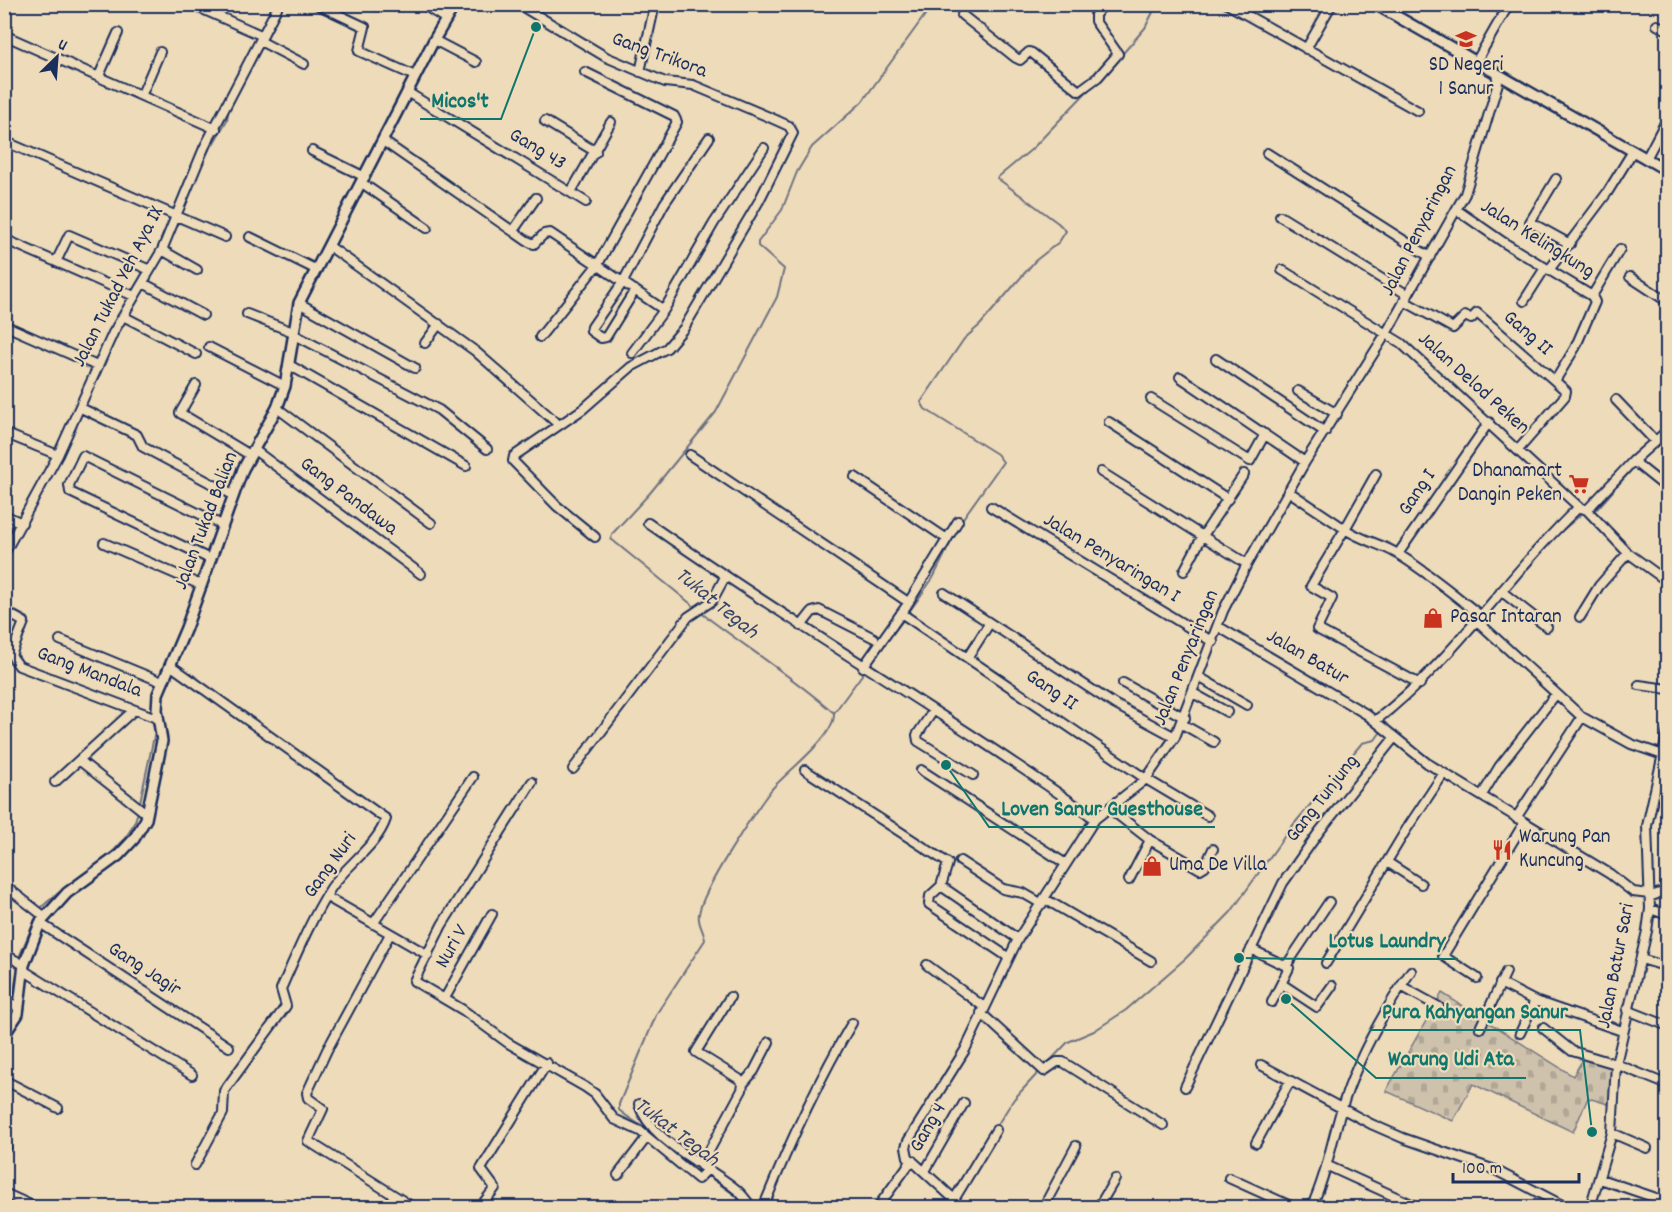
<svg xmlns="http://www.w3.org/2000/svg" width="1672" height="1212" viewBox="0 0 1672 1212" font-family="Dekko,sans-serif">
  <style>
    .cemetery { fill: url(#cemetery-stones); stroke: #757885; stroke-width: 1.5 }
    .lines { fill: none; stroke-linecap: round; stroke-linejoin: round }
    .stream { stroke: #6e7382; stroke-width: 2 }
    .minor-casing { stroke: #1b2f5e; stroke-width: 12 }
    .tertiary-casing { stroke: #1b2f5e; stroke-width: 14 }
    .minor { stroke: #eedbb9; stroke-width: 8 }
    .tertiary { stroke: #eedbb9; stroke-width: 9 }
    .labels { text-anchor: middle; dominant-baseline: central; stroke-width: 4.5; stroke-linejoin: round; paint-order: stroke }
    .street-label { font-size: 21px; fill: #1b2f5e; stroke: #eedbb9 }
    .poi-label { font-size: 21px; fill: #1b2f5e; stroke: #eedbb9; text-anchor: start }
    .water-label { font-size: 22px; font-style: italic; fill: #37466a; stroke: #eedbb9 }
    .leader { fill: none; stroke: #0f766e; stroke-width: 2 }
    .callout-dot { fill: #0f766e; stroke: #eedbb9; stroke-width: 2 }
    .callout-label { font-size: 22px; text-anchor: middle; font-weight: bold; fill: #0f766e; stroke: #eedbb9; stroke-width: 4.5; stroke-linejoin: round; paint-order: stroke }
  </style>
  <defs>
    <pattern id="cemetery-stones" width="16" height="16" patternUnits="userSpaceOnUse" patternTransform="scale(1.5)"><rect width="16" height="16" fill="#cfc2ac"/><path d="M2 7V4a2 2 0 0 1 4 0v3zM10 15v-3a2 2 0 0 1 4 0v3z" fill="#b1a796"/></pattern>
  </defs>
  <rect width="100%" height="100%" fill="#eedbb9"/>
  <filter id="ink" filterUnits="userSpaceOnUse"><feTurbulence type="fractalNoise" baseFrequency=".0167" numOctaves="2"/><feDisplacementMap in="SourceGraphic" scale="12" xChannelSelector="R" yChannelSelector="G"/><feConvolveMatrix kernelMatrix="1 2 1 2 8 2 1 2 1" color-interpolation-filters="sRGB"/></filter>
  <g filter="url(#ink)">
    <path class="cemetery" d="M 1442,993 L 1573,1076 L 1586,1054 L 1613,1063 L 1611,1105 L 1588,1098 L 1573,1132 L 1473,1084 L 1453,1121 L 1386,1091 Z"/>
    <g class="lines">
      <path class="stream" d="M 1111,67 L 1145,28 L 1157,4
        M 212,146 L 227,120 L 229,107
        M 203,160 L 209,150
        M 1618,485 L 1635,466
        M 1597,509 L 1613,491
        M 961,521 L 1003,462 L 997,454 L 925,409 L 921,402 L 964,339 L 980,325 L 1035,261 L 1059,242 L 1066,231 L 1058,223 L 997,178 L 1032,149 L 1094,84
        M 1550,541 L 1584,512
        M 12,547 L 39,497
        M 1519,577 L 1547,546
        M 4,605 L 28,618 L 27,621
        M 696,608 L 611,539 L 612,534 L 650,493 L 716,412 L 777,297 L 784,269 L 758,246 L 758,242 L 782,210 L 797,172 L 812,147 L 862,102 L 933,4
        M 700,612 C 744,646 792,676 834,713 C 836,736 786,772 771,790 C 755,811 702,890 699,914 C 697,923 704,931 705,940 L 657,1013 L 619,1104 L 619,1110 C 629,1119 640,1124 650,1132 C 679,1154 707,1176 738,1197 L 736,1208
        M 907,615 L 933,578 L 956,532
        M 22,638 L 26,627
        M 16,652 L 22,662 L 33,667
        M 873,660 L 904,619
        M 125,702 L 153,712
        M 834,713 L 864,672
        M 1388,718 L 1442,665
        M 140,802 L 156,727
        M 42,907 C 72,877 127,856 138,812
        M 20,955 L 37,915
        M 13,1000 L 18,964
        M 4,1021 L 11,1007
        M 1046,1065 L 1068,1042 L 1094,1031 L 1126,1010 L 1186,958 L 1231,912 L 1289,830 L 1362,743 L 1375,740 L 1382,730
        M 996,1127 L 1014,1099 L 1038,1073"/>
      <g class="minor-casing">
        <path id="minor" d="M 191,4 L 263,36
          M 316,4 L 365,27 L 359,51 L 415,76
          M 375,4 L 377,6
          M 422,4 L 446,19
          M 518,4 L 606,57 L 665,82 L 693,85 L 769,117 L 789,126 L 793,133 L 759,201 L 684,328 L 667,348 L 631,367 L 583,409 L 514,456 L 513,461 L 557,506 L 595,537
          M 1227,4 L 1418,111
          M 962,15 L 1016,58 L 1020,60 L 1029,52 L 1032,53 L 1079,91 L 1098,77 L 1118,54 L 1095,21 L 1095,15 L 1104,4
          M 1657,25 L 1668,30
          M 4,35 L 216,129
          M 434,40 L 476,62
          M 260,41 L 304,64
          M 1306,49 L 1332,4
          M 1476,62 L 1509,4
          M 640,72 L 655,4
          M 99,76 L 118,33
          M 407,92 L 586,202
          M 142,94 L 160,52
          M 545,121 L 596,152
          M 4,141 L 225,237
          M 383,141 L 527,241 L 534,244 L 544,234 L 550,233 L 664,310
          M 312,151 L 365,177
          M 1267,153 L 1430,257
          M 1646,159 L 1668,117
          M 1556,179 L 1530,222 L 1570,244
          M 362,183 L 427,228
          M 571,192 L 611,122
          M 1457,210 L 1503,242 L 1592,296 L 1595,302 L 1575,348 L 1555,381 L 1566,391 L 1565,396 L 1518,450
          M 1280,216 L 1408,295
          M 513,231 L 536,198
          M 250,237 L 315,269
          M 4,239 L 134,296
          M 329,246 L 475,351 L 558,424
          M 162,250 L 197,270
          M 56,262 L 69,235 L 150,270
          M 1282,270 L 1401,343 L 1579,507 L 1587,510 L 1628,553 L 1668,582
          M 1549,270 L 1607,193 L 1633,151
          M 1630,277 L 1668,302
          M 143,283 L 203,315
          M 635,290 L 606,337 L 601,338 L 591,331 L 592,327 L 623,282 L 664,204 L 709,138
          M 1592,296 L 1620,249
          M 1404,301 L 1453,328 L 1465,316 L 1471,319 L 1477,313 L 1555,381
          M 1524,301 L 1545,268
          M 299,303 L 415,368
          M 247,314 L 293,332
          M 123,316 L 196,354
          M 4,325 L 97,366
          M 293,334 L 439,410 L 487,449
          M 540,337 L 598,264 L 677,122 L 674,116 L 585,72
          M 425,343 L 439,324
          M 209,347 L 285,386
          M 632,353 L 664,310 L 714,223 L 764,148
          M 1216,359 L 1325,432
          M 291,366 L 466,466
          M 1180,377 L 1305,462
          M 196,385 L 180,413 L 250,455
          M 1298,391 L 1337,414
          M 1151,399 L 1250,461 L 1265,434
          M 1616,400 L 1655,441
          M 277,408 L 431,523
          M 83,409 L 137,435 L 143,447 L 233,495
          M 1109,422 L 1228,499
          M 4,433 L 58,455
          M 253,449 L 421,574
          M 690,455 L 908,602
          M 1633,461 L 1668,489
          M 1101,472 L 1247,564
          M 1376,474 L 1345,529 C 1363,541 1379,543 1396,553 C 1425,570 1453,594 1480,615
          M 855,477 L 947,539
          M 1288,491 L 1345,529 L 1311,586 L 1332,598 L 1317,629 L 1420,684
          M 991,507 L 1213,642
          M 1587,510 L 1633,461 L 1668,430
          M 4,515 L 22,523
          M 648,523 C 794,626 950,715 1095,819
          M 104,543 L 201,585
          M 4,554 L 58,455 L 113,333 L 162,250 L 204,148 L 279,4
          M 1398,554 L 1489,422
          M 210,559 L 70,492 L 69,485 L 83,456 L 222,525
          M 1184,571 L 1202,537 L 1244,474
          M 1501,591 L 1547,627
          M 944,593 L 1114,704 L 1175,737
          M 4,611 L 24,622 L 11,655 L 19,666 L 159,719
          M 901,613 L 1146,779 L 1208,816
          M 1580,617 L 1599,586 L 1628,553
          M 1476,620 L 1582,717 L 1631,744 L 1663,755
          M 801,626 L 812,612 L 819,610 L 874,638
          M 1219,627 L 1366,714 L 1427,763 L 1610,874 L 1633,892 L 1649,894
          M 60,640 L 162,682
          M 968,657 L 989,624
          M 170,665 L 386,819 C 377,846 347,864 331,888 C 311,919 296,955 281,989 L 286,1006 L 224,1091 L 223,1113 L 195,1165
          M 863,667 L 907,605 L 958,521
          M 1199,677 L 1247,705
          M 1123,683 L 1185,718
          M 1639,685 L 1668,689
          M 1193,693 L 1227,712
          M 933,711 L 917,735 L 918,741 L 973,775
          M 1375,721 C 1454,661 1507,575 1579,507
          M 1182,724 L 1214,742
          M 79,760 L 147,814
          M 573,769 L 688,617 L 712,601 L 725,577
          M 805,770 L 948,863 L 941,886 L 930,896 L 929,904 L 1008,957
          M 921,770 L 1066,864
          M 55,782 L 134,710
          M 532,782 L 442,925 L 414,981 L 463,1010 L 508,1043 L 585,1087 L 595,1094 L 614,1119 L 640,1131 L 698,1179 L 707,1170
          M 1482,795 L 1499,767 L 1556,694
          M 1109,808 L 1150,840 L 1200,869 L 1205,866 L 1213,849
          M 1516,818 L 1582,717
          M 960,861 L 1003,889 L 1023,893 L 1042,904
          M 1387,862 L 1421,884
          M 1129,880 L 1150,840
          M 4,885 L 45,917
          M 941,886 L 1018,939
          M 327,897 L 428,955
          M 1649,897 L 1668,890
          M 1045,899 L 1151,961
          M 1650,909 L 1668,915
          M 40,923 L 229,1047
          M 373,924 L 473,777
          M 390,934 L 327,1050 L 307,1093 L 308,1098 L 323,1109 L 308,1141 L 411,1206
          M 1251,949 L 1286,966 L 1329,902
          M 4,954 L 24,965
          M 1641,959 L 1668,967
          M 1326,963 L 1406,830 L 1444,773
          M 927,965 L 984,1007
          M 23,970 L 192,1075
          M 1477,978 L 1443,956 L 1524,823
          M 1500,983 L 1535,1001 L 1622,1031
          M 1282,984 L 1317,1007 L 1332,986
          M 1401,986 L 1439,1007
          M 445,998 L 492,914
          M 4,999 L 19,1008
          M 1272,1002 L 1289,968 L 1286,966
          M 1627,1010 L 1668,1026
          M 981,1013 L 1044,1071 L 1057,1062 L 1063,1062 L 1163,1125
          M 1480,1028 L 1506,972
          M 1543,1028 L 1572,1051 L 1616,1064 L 1668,1085
          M 1520,1033 L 1535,1001
          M 1261,1065 L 1371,1124 L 1403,1138 L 1495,1170 L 1568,1208
          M 4,1080 L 58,1108
          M 743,1084 L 754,1071 L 769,1042
          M 1185,1087 L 1283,883 L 1319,832 L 1394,738
          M 639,1104 C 650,1142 708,1165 737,1190 C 743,1195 747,1201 752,1208
          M 1612,1133 L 1647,1148
          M 1256,1143 L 1290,1081
          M 4,1147 L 6,1148
          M 701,1166 L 742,1090 L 743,1084 L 739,1079 L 696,1052 L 730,997
          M 1328,1166 L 1420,1208
          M 925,1171 L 964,1103
          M 618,1175 L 647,1137
          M 1229,1178 L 1295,1208
          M 1600,1179 L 1668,1202
          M 4,1193 L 37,1208
          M 954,1199 L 908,1157 L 906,1147 L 908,1141 L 965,1050 L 1018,939 L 1095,819 L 1146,779 L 1175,737 L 1223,611 L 1247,564 L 1305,462 L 1387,332 L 1465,194 L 1498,83 L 1496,74
          M 279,1208 L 285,1204 L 293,1208
          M 484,1208 L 484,1202 L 495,1188 L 481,1169 L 547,1063
          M 763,1208 C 789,1144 817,1082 852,1023
          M 877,1208 L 912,1160
          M 949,1208 L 996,1130
          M 1043,1208 L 1076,1146
          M 1098,1208 L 1115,1179
          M 1311,1208 C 1326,1176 1331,1144 1341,1111 C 1356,1061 1382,1014 1411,971
          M 1590,1208 L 1612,1133 L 1616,1064 L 1647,931 L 1650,909 L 1647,826 L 1668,731"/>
      </g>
      <g class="tertiary-casing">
        <path id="tertiary" d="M 1375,4 L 1668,171
          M 4,1035 L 18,1014 L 24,965 L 40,923 L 67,893 L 119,855 L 134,839 L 146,819 L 162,741 L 157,710 L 158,694 L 186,628 L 243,469 L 277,408 L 285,386 L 299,303 L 434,40 L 455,4"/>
      </g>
      <use href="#minor" class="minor"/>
      <use href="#tertiary" class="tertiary"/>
    </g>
  </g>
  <defs>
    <g id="school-bare" transform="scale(1.62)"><path d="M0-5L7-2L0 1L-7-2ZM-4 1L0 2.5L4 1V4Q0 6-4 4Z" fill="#c8321e" stroke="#eedbb9" stroke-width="2.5" paint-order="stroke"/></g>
    <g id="supermarket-bare" transform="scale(1.62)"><path d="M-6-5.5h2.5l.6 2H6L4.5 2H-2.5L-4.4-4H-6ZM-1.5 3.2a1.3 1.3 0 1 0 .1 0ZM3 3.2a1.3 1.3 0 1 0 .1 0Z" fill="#c8321e" stroke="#eedbb9" stroke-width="2.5" paint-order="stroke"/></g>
    <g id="shop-bare" transform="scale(1.62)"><path d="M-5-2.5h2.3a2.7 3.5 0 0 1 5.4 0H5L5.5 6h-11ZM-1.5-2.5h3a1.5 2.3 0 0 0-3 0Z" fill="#c8321e" stroke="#eedbb9" stroke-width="2.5" paint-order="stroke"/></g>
    <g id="restaurant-bare" transform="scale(1.62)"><path d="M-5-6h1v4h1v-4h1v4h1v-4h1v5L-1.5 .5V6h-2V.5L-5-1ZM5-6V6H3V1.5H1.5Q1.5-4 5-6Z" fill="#c8321e" stroke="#eedbb9" stroke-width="2.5" paint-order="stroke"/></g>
  </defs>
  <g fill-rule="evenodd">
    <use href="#school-bare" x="1466" y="39"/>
    <use href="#supermarket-bare" x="1579" y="484"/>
    <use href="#shop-bare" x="1433" y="618"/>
    <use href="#restaurant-bare" x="1502" y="850"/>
    <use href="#shop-bare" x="1152" y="866"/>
  </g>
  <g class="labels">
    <g class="street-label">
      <text transform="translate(659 56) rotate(20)">Gang Trikora</text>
      <text transform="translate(537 150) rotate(31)">Gang 43</text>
      <text transform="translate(1420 231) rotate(-63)">Jalan Penyaringan</text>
      <text transform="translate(1537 240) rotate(32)">Jalan Kelingkung</text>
      <text transform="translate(119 287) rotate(-63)">Jalan Tukad Yeh Aya IX</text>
      <text transform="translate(1527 334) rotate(41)">Gang II</text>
      <text transform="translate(1473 384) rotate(42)">Jalan Delod Peken</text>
      <text transform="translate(1418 493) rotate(-56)">Gang I</text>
      <text transform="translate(348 497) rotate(37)">Gang Pandawa</text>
      <text transform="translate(207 521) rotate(-69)">Jalan Tukad Balian</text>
      <text transform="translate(1111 559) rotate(31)">Jalan Penyaringan I</text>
      <text transform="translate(1187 658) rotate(-68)">Jalan Penyaringan</text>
      <text transform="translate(1307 658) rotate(30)">Jalan Batur</text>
      <text transform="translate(89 673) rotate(21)">Gang Mandala</text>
      <text transform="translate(1051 691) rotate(34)">Gang II</text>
      <text transform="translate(1323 799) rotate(-52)">Gang Tunjung</text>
      <text transform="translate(331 866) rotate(-54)">Gang Nuri</text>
      <text transform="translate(453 947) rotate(-61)">Nuri V</text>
      <text transform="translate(1617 966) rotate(-79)">Jalan Batur Sari</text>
      <text transform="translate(144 970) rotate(33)">Gang Jagir</text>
      <text transform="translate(929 1128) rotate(-60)">Gang 4</text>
    </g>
    <g class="poi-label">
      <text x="1466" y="66" text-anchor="middle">SD Negeri<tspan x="1466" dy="24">1 Sanur</tspan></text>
      <text x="1562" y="472" text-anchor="end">Dhanamart<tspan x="1562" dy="24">Dangin Peken</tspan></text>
      <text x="1450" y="618">Pasar Intaran</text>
      <text x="1519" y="838">Warung Pan<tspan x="1519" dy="24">Kuncung</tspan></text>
      <text x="1169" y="866">Uma De Villa</text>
    </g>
    <g class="water-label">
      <text transform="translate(716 604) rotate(39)">Tukat Tegah</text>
      <text transform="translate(676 1133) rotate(37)">Tukat Tegah</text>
    </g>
  </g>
  <path class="leader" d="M536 27L501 119H420M946 765L989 827H1215M1239 958L1317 959H1458M1592 1132L1580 1030H1370M1286 999L1376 1078H1526"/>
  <g class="callout-dot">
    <circle cx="536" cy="27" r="6"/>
    <circle cx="946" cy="765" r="6"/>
    <circle cx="1239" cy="958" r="6"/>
    <circle cx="1592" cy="1132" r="6"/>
    <circle cx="1286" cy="999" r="6"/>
  </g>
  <g class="callout-label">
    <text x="460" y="107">Micos't</text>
    <text x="1102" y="815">Loven Sanur Guesthouse</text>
    <text x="1387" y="947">Lotus Laundry</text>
    <text x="1475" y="1018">Pura Kahyangan Sanur</text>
    <text x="1451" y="1065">Warung Udi Ata</text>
  </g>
  <rect width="1672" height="1212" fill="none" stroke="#eedbb9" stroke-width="24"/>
  <rect x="12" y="12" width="1648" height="1188" fill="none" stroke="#1b2f5e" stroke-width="2" filter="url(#ink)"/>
  <g transform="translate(57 57) rotate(25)" stroke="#eedbb9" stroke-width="4.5" paint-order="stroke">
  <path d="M0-4.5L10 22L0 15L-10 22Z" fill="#1b2f5e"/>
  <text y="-9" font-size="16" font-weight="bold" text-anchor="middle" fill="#1b2f5e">U</text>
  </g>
  <path d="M1453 1173v9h126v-9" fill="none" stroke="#1b2f5e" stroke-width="3"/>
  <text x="1462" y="1173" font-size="18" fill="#1b2f5e" stroke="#eedbb9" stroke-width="4.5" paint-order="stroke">100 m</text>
</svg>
